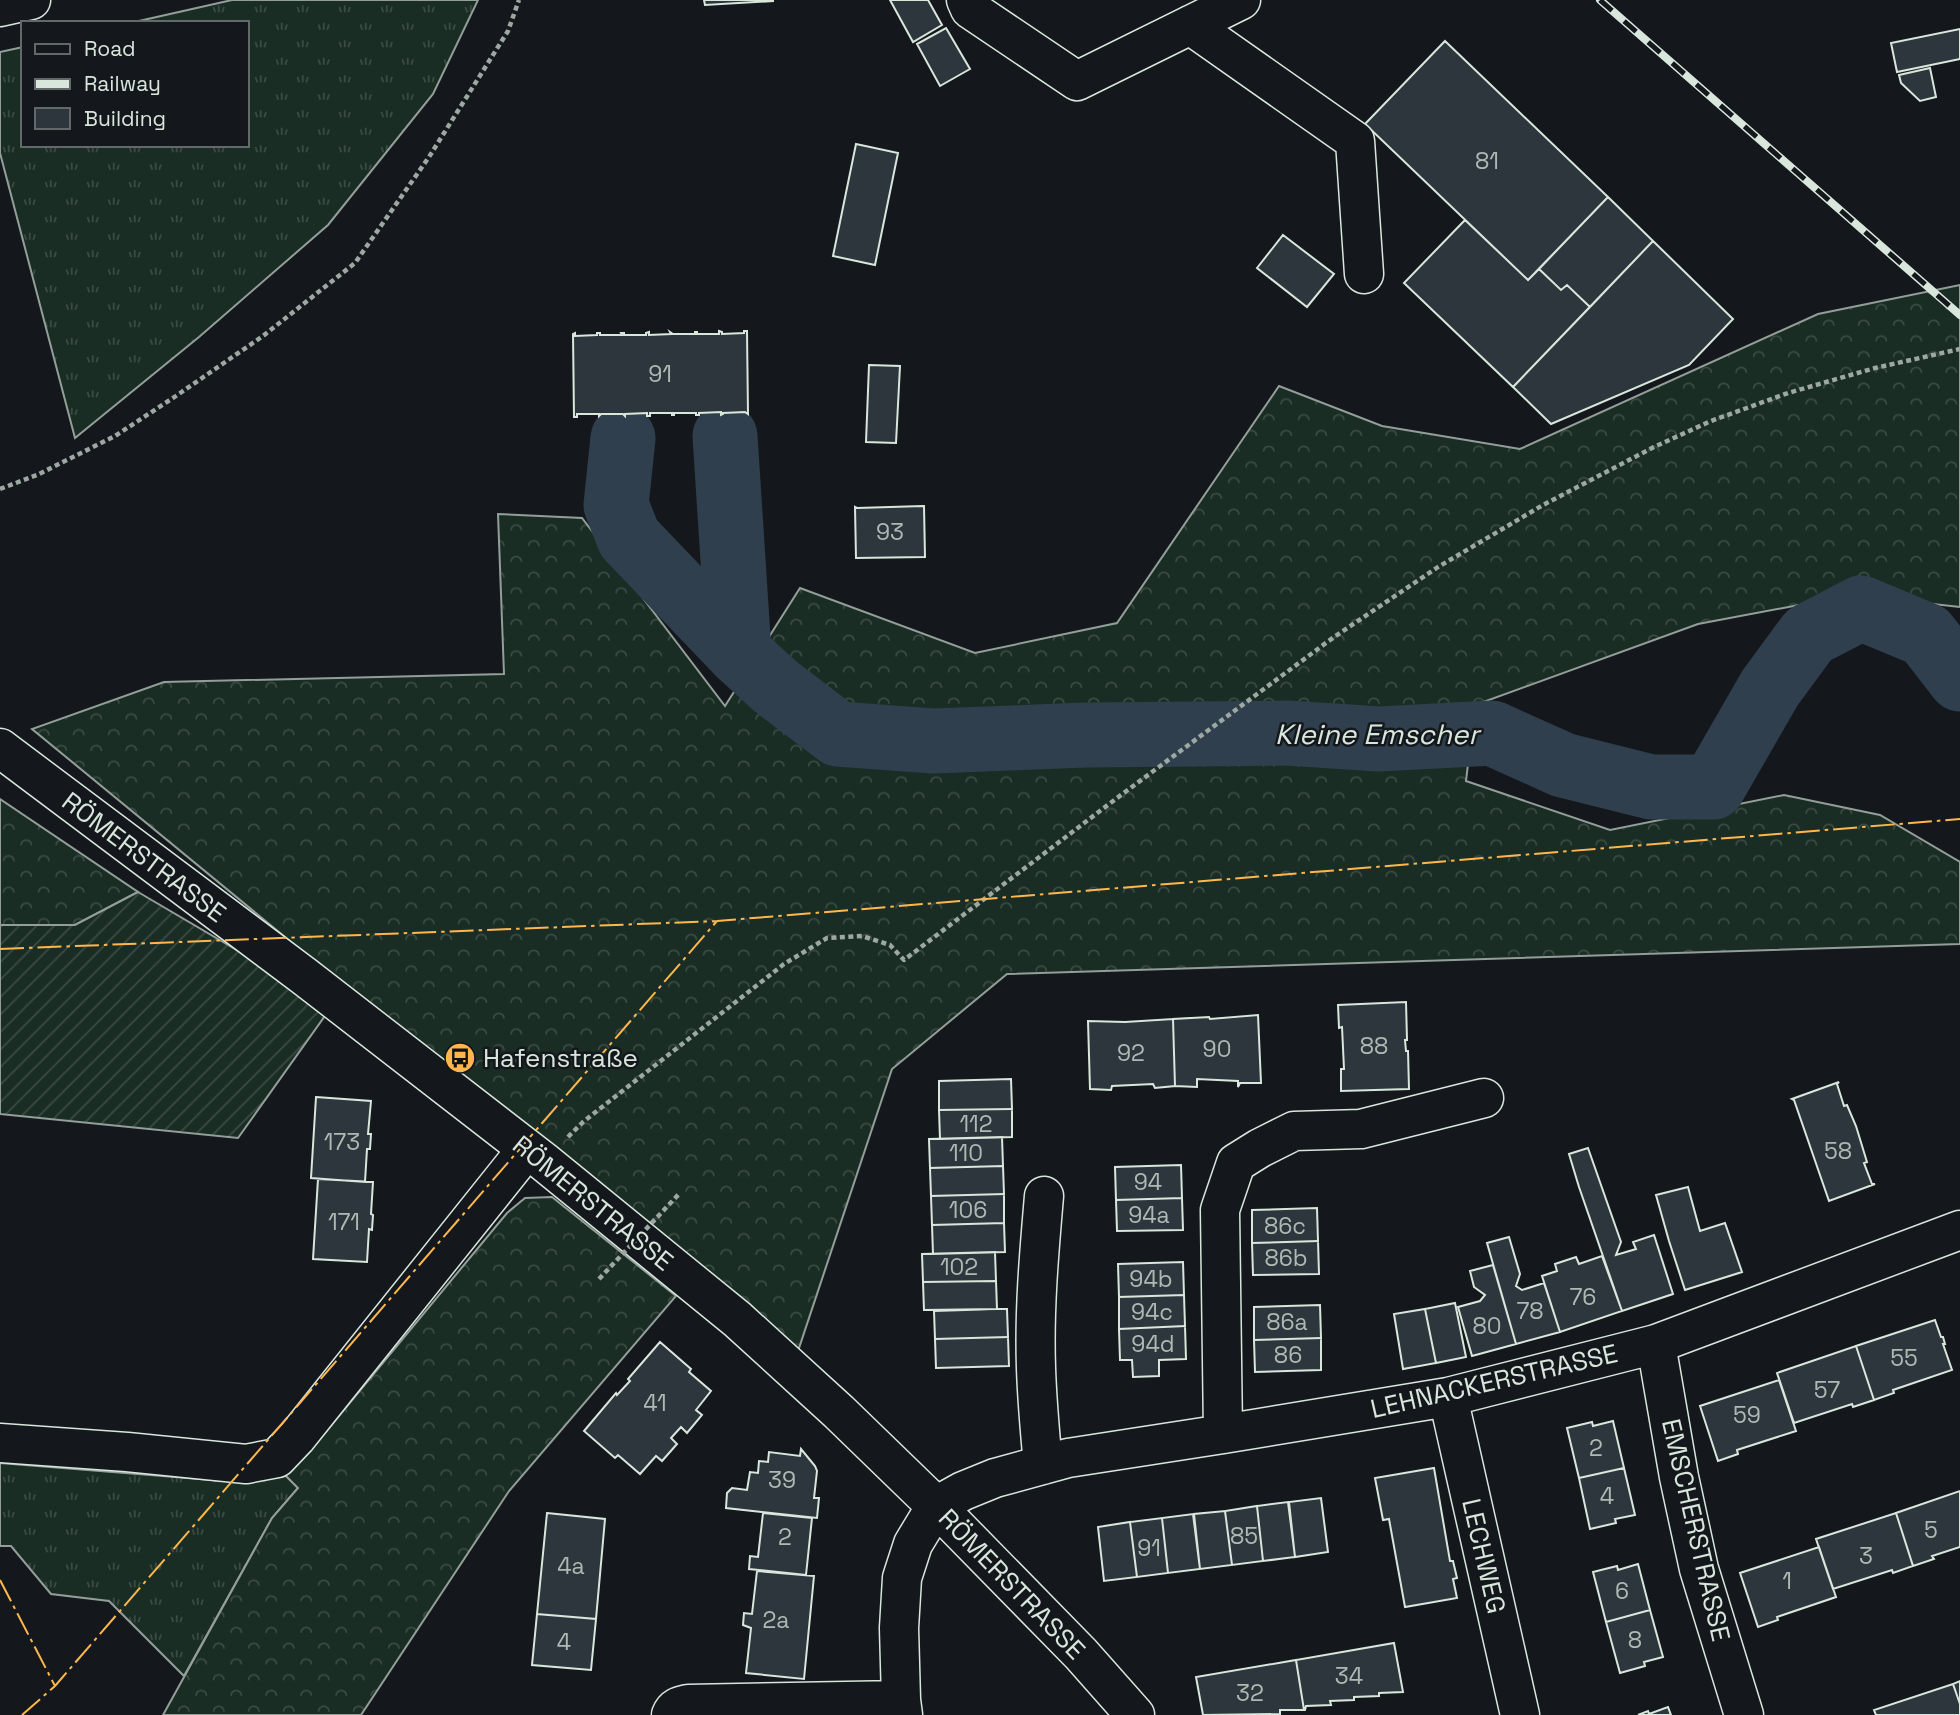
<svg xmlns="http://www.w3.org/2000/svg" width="1960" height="1715" viewBox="0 0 1960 1715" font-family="'Space Grotesk',sans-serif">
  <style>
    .grass { fill: url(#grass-tufts); stroke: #939e99; stroke-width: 2 }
    .forest { fill: url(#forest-crowns); stroke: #939e99; stroke-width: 2 }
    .garden { fill: url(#garden-furrows); stroke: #939e99; stroke-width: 2 }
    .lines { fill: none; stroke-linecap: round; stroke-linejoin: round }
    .river { stroke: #2f3f4d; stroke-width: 65 }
    .building { fill: #2c363c; stroke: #d8e6dc; stroke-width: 2 }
    .minor-casing { stroke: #d8e6dc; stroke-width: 41 }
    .path { stroke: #9da8a2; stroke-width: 4.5; stroke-dasharray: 5 3.5; stroke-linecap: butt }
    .minor { stroke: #14181c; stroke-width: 38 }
    .rail-casing { stroke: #d8e6dc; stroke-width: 8 }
    .rail { stroke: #14181c; stroke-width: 5; stroke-dasharray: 16; stroke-linecap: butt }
    .path-bridge { stroke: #9da8a2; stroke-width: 4.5; stroke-dasharray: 5 3.5; stroke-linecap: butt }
    .power { stroke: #ffb74d; stroke-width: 2; stroke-dasharray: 24 5 3.5 5; stroke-linecap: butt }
    .labels { text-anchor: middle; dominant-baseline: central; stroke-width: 5; stroke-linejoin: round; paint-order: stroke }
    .number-label { font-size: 23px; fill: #adbab4 }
    .street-label { font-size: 26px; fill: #d8e6dc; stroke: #14181c }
    .poi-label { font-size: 26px; fill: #d8e6dc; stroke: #14181c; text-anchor: start }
    .water-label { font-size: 28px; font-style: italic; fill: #d8e6dc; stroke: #14181c }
  </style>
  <defs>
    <pattern id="grass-tufts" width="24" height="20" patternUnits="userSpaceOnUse" patternTransform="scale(1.75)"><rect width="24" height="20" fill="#1a2d24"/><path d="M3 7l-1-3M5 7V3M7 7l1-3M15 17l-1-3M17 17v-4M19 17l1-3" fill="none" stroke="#3b4b43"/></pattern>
    <pattern id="forest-crowns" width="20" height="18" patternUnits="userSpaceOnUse" patternTransform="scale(1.75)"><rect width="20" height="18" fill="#1a2d24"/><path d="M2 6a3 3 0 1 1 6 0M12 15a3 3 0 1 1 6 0" fill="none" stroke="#3b4b43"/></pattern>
    <pattern id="garden-furrows" width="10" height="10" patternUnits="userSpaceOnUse" patternTransform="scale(1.75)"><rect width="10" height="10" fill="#1a2d24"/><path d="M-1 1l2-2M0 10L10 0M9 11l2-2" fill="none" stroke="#3b4b43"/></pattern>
  </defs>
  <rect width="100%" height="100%" fill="#14181c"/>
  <path class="grass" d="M 232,0 L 478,0 L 433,94 L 328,225 L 199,337 L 75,438 L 0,153 L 0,52 L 23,47 L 23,145 L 247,145 L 247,23 L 130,23 Z
    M 0,1463 L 237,1482 L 285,1475 L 298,1488 L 272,1518 L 184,1676 L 109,1601 L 51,1594 L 11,1546 L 0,1546 Z"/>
  <path class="forest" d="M 1960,285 L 1960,607 L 1852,595 L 1698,624 L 1475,705 L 1466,781 L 1610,830 L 1784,795 L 1880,815 L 1960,862 L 1960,944 L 1007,974 L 892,1069 L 796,1357 L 32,729 L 164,682 L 504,674 L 498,514 L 582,518 L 725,706 L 800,588 L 975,653 L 1117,623 L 1279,386 L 1382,426 L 1520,449 L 1818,314 Z
    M 0,799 L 138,892 L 75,925 L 0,925 Z
    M 552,1197 L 676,1296 L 509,1491 L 361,1715 L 163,1715 L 272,1518 L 298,1488 L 285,1475 L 314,1446 L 507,1213 L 525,1198 Z"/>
  <path class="garden" d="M 138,892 L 332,1006 L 238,1138 L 0,1114 L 0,925 L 75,925 Z"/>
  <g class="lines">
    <path class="river" d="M 725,436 L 739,653
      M 623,438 L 616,505 L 629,538 L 739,653 L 775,686 L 838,734 L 933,741 L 1086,735 L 1287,733 L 1379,739 L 1492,733 L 1563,765 L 1651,787 L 1713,787 L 1770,688 L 1809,635 L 1861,608 L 1926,635 L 1960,679"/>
  </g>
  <path class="building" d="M 704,0 L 773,0 L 773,1 L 705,5 Z
    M 890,0 L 928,0 L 942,25 L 913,42 Z
    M 946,28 L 970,69 L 940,86 L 917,44 Z
    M 1960,29 L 1960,59 L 1897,72 L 1891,43 Z
    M 1445,41 L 1608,197 L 1528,280 L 1365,124 Z
    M 1930,68 L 1936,97 L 1920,101 L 1901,83 L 1899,75 Z
    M 856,144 L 898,153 L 875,265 L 833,256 Z
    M 1608,197 L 1653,241 L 1590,307 L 1567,285 L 1561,290 L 1539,269 Z
    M 1465,220 L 1528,280 L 1539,269 L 1561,290 L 1567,285 L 1590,307 L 1513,387 L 1404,283 Z
    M 1283,235 L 1334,274 L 1307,307 L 1257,268 Z
    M 1653,241 L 1733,319 L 1689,365 L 1551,424 L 1513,387 Z
    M 719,331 L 722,332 L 722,334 L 744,333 L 744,331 L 747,331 L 748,414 L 745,412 L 723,413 L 723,414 L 721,415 L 721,412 L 699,413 L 699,415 L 696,415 L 696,413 L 674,413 L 674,415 L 672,415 L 672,413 L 650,413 L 650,416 L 647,416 L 647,413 L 625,414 L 625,416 L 623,414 L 601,414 L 599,416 L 599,414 L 577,414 L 577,417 L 574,417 L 573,334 L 575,333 L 575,336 L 597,335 L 597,333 L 600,333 L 600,335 L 622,335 L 621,333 L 624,333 L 624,335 L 646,335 L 646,333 L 649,332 L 649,335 L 671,334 L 670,332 L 673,334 L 695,334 L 695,332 L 697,332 L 697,334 L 719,334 Z
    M 869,365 L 900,366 L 896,443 L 866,442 Z
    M 923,506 L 924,506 L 925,557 L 856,558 L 855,507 L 857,508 Z
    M 1406,1002 L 1407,1040 L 1405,1040 L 1406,1051 L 1408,1051 L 1409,1089 L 1341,1091 L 1341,1069 L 1344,1069 L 1342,1027 L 1339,1028 L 1338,1005 Z
    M 1258,1015 L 1261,1083 L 1240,1083 L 1238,1087 L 1238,1081 L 1197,1079 L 1197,1087 L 1175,1086 L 1173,1019 L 1209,1017 L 1210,1019 Z
    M 1173,1019 L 1175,1086 L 1155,1088 L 1153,1084 L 1112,1086 L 1111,1090 L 1090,1089 L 1088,1021 L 1125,1022 Z
    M 1011,1079 L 1012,1109 L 939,1110 L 939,1081 Z
    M 1839,1082 L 1837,1084 L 1844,1106 L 1847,1105 L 1856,1126 L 1867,1162 L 1864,1163 L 1872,1184 L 1875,1184 L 1829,1201 L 1794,1100 L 1792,1099 Z
    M 316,1097 L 371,1101 L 368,1134 L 371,1134 L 370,1149 L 367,1149 L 365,1182 L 311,1178 Z
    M 1012,1109 L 1012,1137 L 940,1139 L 939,1110 Z
    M 1002,1137 L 1003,1166 L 930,1168 L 929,1139 Z
    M 1588,1148 L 1621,1242 L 1616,1255 L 1636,1249 L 1633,1242 L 1654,1235 L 1673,1294 L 1622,1311 L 1579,1187 L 1569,1154 Z
    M 1181,1165 L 1182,1198 L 1116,1200 L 1115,1167 Z
    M 1003,1166 L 1004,1194 L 931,1196 L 930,1168 Z
    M 318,1179 L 373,1182 L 371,1214 L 373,1215 L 372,1230 L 369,1229 L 367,1262 L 313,1259 Z
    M 1688,1187 L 1700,1231 L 1725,1223 L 1742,1272 L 1685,1290 L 1669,1241 L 1656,1195 Z
    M 1004,1194 L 1004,1223 L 932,1225 L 931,1196 Z
    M 1182,1198 L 1183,1230 L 1117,1231 L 1116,1200 Z
    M 1317,1208 L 1318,1241 L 1252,1243 L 1252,1210 Z
    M 1004,1223 L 1005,1252 L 933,1254 L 932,1225 Z
    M 1509,1237 L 1520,1274 L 1516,1286 L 1522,1290 L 1544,1283 L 1560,1332 L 1516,1344 L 1487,1243 Z
    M 1318,1241 L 1319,1274 L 1253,1275 L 1252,1243 Z
    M 995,1252 L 996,1281 L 923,1282 L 922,1254 Z
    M 1602,1256 L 1622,1311 L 1560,1332 L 1542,1276 L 1557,1271 L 1555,1264 L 1576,1257 L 1579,1264 Z
    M 1183,1262 L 1184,1295 L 1119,1297 L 1118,1264 Z
    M 1493,1265 L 1516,1344 L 1472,1356 L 1458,1307 L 1480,1301 L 1485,1295 L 1474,1287 L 1470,1271 Z
    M 996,1281 L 997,1309 L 924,1310 L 923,1282 Z
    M 1184,1295 L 1185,1326 L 1119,1329 L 1119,1297 Z
    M 1455,1303 L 1466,1357 L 1436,1363 L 1425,1309 Z
    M 1320,1305 L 1321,1338 L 1254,1340 L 1254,1307 Z
    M 997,1309 L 1007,1309 L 1008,1337 L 935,1339 L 934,1311 Z
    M 1425,1309 L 1436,1363 L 1403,1369 L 1394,1314 Z
    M 1935,1320 L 1941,1337 L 1943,1337 L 1945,1344 L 1943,1344 L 1952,1370 L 1893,1390 L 1894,1393 L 1874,1400 L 1856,1346 Z
    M 1185,1326 L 1186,1359 L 1159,1360 L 1159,1376 L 1133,1377 L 1132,1360 L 1120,1360 L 1119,1329 Z
    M 1008,1337 L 1009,1366 L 936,1368 L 935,1339 Z
    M 1321,1338 L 1321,1370 L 1255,1372 L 1254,1340 Z
    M 660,1342 L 691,1369 L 689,1372 L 711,1391 L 696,1410 L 702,1415 L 687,1433 L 681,1427 L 671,1438 L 677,1444 L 662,1461 L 656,1456 L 640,1474 L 618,1455 L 615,1458 L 584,1431 L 616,1393 L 617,1395 L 630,1381 L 628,1379 Z
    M 1856,1346 L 1874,1400 L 1853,1407 L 1852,1404 L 1794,1423 L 1777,1373 Z
    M 1779,1380 L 1796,1431 L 1737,1450 L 1738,1454 L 1718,1461 L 1700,1406 Z
    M 1613,1421 L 1624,1468 L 1579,1478 L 1567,1428 L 1592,1422 L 1593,1426 Z
    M 801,1449 L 815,1466 L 817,1471 L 814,1498 L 819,1498 L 817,1518 L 726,1508 L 727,1493 L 732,1488 L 747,1490 L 750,1472 L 758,1473 L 759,1461 L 768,1462 L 769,1452 L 800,1456 Z
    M 1434,1468 L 1450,1561 L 1453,1561 L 1457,1578 L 1453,1579 L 1457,1598 L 1405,1607 L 1389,1519 L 1383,1520 L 1375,1478 Z
    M 1624,1468 L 1635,1515 L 1615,1519 L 1616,1523 L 1590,1529 L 1579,1478 Z
    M 1960,1491 L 1960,1547 L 1932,1556 L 1934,1559 L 1913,1566 L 1896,1513 Z
    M 1321,1498 L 1328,1552 L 1295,1557 L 1289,1502 Z
    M 1288,1502 L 1295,1557 L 1263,1561 L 1257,1506 Z
    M 1257,1506 L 1263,1561 L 1232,1565 L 1225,1511 Z
    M 1225,1511 L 1232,1565 L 1200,1569 L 1194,1514 Z
    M 547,1513 L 605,1519 L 596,1619 L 537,1614 Z
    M 763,1513 L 812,1518 L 806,1575 L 749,1569 L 750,1556 L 758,1557 Z
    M 1896,1513 L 1913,1566 L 1893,1573 L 1892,1570 L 1833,1589 L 1816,1539 Z
    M 1193,1514 L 1200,1569 L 1168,1573 L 1162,1518 Z
    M 1162,1518 L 1168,1573 L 1137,1577 L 1130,1522 Z
    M 1130,1522 L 1137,1577 L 1104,1581 L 1098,1527 Z
    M 1819,1547 L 1836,1597 L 1777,1617 L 1778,1620 L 1758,1627 L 1740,1573 Z
    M 1638,1564 L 1650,1610 L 1606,1622 L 1593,1572 L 1617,1566 L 1618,1570 Z
    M 757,1571 L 814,1576 L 804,1679 L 746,1673 L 751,1628 L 743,1625 L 744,1613 L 752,1614 Z
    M 1650,1610 L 1663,1657 L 1644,1662 L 1645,1666 L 1620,1673 L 1606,1622 Z
    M 537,1614 L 596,1619 L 591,1670 L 532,1665 Z
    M 1394,1643 L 1403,1692 L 1379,1693 L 1379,1696 L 1354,1697 L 1354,1700 L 1330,1701 L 1331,1705 L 1306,1706 L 1305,1710 L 1304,1710 L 1296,1660 Z
    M 1296,1660 L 1304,1710 L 1280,1710 L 1280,1714 L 1203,1715 L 1196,1677 Z
    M 1960,1681 L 1960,1704 L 1953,1684 Z
    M 1953,1684 L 1960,1704 L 1960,1715 L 1876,1715 L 1874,1710 Z
    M 1668,1707 L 1671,1715 L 1638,1715 L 1648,1711 L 1649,1714 Z"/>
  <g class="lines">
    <g class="minor-casing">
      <path id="minor" d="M 966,0 L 970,9 L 1077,81 L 1241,0
        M 0,7 L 31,0
        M 1190,25 L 1355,141 L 1364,274
        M 0,748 L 304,976 L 543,1161 L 737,1319 L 839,1412 L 936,1506 L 1081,1654 L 1135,1715
        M 1656,1344 L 1679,1477 L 1699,1569 L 1744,1715
        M 1448,1397 L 1520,1715
        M 1223,1434 L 1220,1210 L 1236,1163 L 1260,1148 L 1294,1131 L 1361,1129 L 1484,1098
        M 0,1443 L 127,1452 L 246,1464 L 277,1458 L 297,1437 L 527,1149
        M 1043,1465 C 1040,1433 1037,1400 1036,1368 C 1034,1310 1039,1254 1044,1196
        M 671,1715 C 674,1707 679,1706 688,1704 L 901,1700
        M 903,1715 L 901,1700 L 899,1628 L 902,1578 L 913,1544 L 936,1506 L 963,1491 L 995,1478 L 1068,1458 L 1223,1434 L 1448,1397 L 1656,1344 L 1960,1230"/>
    </g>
    <path class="path" d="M 0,489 L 37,475 L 115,436 L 173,398 L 263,336 L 355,263 L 429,157 L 508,31 L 519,0
      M 568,1137 L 583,1122 L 784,964 L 827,938 L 862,936 L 890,945 L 904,960 L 1117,798 L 1334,637 L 1438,567 L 1543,505 L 1654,447 L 1711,421 L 1788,393 L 1875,368 L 1960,349"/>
    <use href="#minor" class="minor"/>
    <g class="rail-casing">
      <path id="rail" d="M 1600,0 L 1960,315"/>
    </g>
    <use href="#rail" class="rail"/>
    <path class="path-bridge" d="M 599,1279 L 679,1194"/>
    <path class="power" d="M 0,949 L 717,921 L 1960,819
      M 0,1580 L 55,1686
      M 22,1715 L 55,1686 L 717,921"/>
  </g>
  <defs>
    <g id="bus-disc" transform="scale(1.575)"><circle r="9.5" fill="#ffb74d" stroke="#14181c"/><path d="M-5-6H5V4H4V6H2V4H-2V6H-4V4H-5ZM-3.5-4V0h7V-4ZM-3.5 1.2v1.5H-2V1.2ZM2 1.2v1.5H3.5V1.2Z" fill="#111"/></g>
  </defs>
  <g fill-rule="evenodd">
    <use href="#bus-disc" x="460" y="1058"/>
  </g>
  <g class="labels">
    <g class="number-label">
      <text x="1487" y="161">81</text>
      <text x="660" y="374">91</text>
      <text x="890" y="532">93</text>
      <text x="1374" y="1046">88</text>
      <text x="1217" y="1049">90</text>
      <text x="1131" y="1053">92</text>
      <text x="976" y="1124">112</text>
      <text x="342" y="1142">173</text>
      <text x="1838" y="1151">58</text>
      <text x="966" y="1153">110</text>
      <text x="1148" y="1182">94</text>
      <text x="968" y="1210">106</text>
      <text x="1149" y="1215">94a</text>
      <text x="344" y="1222">171</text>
      <text x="1285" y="1226">86c</text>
      <text x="1286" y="1258">86b</text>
      <text x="959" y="1267">102</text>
      <text x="1151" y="1279">94b</text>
      <text x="1583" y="1297">76</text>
      <text x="1530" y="1311">78</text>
      <text x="1152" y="1312">94c</text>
      <text x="1287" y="1322">86a</text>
      <text x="1487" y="1326">80</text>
      <text x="1153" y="1344">94d</text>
      <text x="1288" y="1355">86</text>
      <text x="1904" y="1358">55</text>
      <text x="1827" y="1390">57</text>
      <text x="655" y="1403">41</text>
      <text x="1747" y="1415">59</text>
      <text x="1596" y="1448">2</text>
      <text x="782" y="1480">39</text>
      <text x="1607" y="1496">4</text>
      <text x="1931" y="1530">5</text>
      <text x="1244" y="1536">85</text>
      <text x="785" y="1537">2</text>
      <text x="1149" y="1548">91</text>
      <text x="1866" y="1556">3</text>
      <text x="571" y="1566">4a</text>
      <text x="1787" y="1581">1</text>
      <text x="1622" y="1591">6</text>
      <text x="776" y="1620">2a</text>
      <text x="1635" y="1640">8</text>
      <text x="564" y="1642">4</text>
      <text x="1349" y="1676">34</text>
      <text x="1250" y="1693">32</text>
    </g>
    <g class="street-label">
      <text transform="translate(144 857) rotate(37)">RÖMERSTRASSE</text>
      <text transform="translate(593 1203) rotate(39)">RÖMERSTRASSE</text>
      <text transform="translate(1494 1381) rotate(-13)">LEHNACKERSTRASSE</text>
      <text transform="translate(1696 1530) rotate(77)">EMSCHERSTRASSE</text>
      <text transform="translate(1484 1556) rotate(77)">LECHWEG</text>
      <text transform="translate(1012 1584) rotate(46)">RÖMERSTRASSE</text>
    </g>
    <g class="poi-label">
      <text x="483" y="1058">Hafenstraße</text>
    </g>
    <g class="water-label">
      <text x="1377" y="734">Kleine Emscher</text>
    </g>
  </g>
  <rect x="21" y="21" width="228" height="126" fill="#14181c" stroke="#626a69" stroke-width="2"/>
  <rect x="35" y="44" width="35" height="10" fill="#14181c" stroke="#626a69" stroke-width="2"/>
  <text x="84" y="56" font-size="21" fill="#d8e6dc">Road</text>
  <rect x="35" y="79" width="35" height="10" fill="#d8e6dc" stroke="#626a69" stroke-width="2"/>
  <text x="84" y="91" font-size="21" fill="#d8e6dc">Railway</text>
  <rect x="35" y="108" width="35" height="21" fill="#2c363c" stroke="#626a69" stroke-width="2"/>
  <text x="84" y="126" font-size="21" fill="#d8e6dc">Building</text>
</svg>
